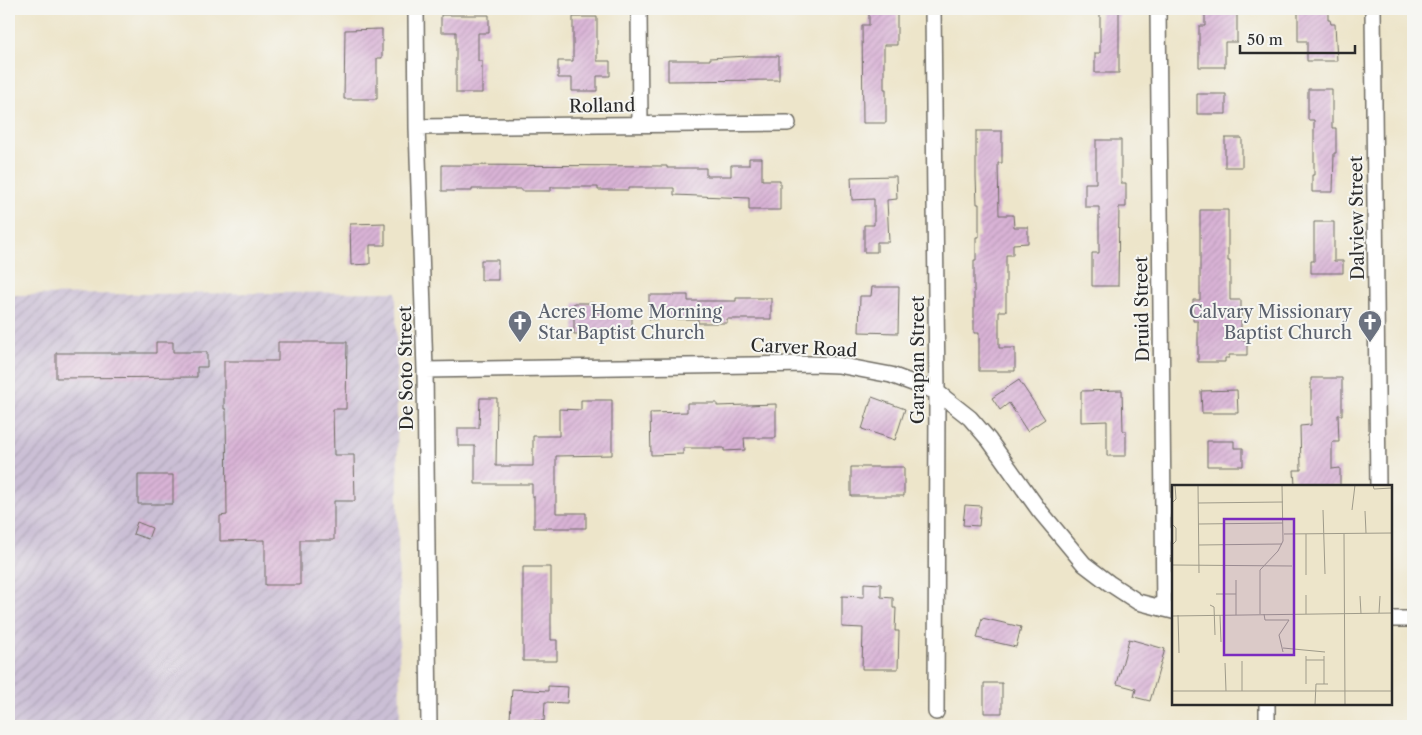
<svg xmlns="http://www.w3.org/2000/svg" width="1422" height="735" viewBox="0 0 1422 735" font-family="'Libre Caslon Text',serif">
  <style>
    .industrial { fill: url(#industrial-furrows) }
    .building { fill: url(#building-hatch) }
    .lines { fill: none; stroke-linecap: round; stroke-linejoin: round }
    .minor-casing { stroke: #6f6c63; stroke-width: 18 }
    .minor { stroke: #fff; stroke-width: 15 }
    .labels { text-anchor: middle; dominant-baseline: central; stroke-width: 4; stroke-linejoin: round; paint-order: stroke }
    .street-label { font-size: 18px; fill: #2b2b2b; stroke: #f6f6f2 }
    .worship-label { font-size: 18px; fill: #5b616d; stroke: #f6f6f2; text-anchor: start }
    .inset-road { fill: none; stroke: #9f9b8a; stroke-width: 1 }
    .view { fill: #7b2cbf; fill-opacity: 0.15; stroke: #7b2cbf; stroke-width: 2.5 }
    .inset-edge { fill: none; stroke: #2b2b2b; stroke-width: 2.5 }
  </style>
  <defs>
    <pattern id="industrial-furrows" width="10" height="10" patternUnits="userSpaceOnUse" patternTransform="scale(1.25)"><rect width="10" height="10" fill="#cbbfd5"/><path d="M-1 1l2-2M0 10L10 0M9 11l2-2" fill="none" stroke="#aea4b7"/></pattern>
    <pattern id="building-hatch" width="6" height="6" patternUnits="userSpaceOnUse" patternTransform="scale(1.25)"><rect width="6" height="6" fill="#d9b3d6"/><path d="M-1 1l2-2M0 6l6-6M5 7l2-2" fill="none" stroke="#ba9ab8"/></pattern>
  </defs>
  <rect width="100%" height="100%" fill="#f6f6f2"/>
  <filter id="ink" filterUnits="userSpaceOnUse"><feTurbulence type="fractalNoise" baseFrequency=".02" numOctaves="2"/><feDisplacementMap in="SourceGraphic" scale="10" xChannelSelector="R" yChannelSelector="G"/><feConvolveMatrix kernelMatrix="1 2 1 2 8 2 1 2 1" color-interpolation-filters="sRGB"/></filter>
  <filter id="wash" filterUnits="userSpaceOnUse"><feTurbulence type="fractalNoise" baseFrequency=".0096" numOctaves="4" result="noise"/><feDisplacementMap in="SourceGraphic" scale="20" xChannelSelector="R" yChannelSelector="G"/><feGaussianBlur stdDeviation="1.12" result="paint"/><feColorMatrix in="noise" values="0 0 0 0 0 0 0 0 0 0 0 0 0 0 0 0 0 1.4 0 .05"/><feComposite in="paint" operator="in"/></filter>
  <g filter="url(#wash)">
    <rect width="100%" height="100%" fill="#ede5ca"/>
    <path class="industrial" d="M 396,292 L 400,726 L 9,726 L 9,295 Z"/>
    <g id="blocks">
      <path class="building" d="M 869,9 L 897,9 L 897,45 L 884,45 L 884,89 L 886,89 L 886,123 L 863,123 L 862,25 L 869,25 Z
        M 1100,9 L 1119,9 L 1119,73 L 1095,73 L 1095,53 L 1100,53 Z
        M 1205,9 L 1237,9 L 1237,42 L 1225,42 L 1225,67 L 1199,67 L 1199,26 L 1205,26 Z
        M 1298,9 L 1328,9 L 1328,20 L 1330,20 L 1331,24 L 1335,24 L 1337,61 L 1307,61 L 1307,41 L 1298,41 Z
        M 441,15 L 489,15 L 489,33 L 478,33 L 478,61 L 482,61 L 482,93 L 456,93 L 456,32 L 441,32 Z
        M 573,17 L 597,17 L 597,61 L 610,61 L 610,76 L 597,76 L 597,91 L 572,91 L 572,78 L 558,78 L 558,61 L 573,61 Z
        M 382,29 L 382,58 L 377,58 L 377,99 L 344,99 L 345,30 Z
        M 749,56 L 779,56 L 779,80 L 668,81 L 668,60 L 710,60 L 710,58 Z
        M 1308,89 L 1332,89 L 1332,128 L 1336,128 L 1336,153 L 1334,153 L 1333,192 L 1312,192 L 1312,175 L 1314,175 L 1314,120 L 1308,120 Z
        M 1197,94 L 1226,94 L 1226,114 L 1197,114 Z
        M 976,131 L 1002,131 L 1002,163 L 998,163 L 999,215 L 1013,215 L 1014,227 L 1028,227 L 1028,243 L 1013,244 L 1013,255 L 1006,255 L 1006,311 L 999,311 L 999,348 L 1015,348 L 1015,371 L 979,371 L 979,333 L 974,333 L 974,260 L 976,260 L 976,237 L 979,237 L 979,204 L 977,204 L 976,177 Z
        M 1225,138 L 1242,138 L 1242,167 L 1225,167 Z
        M 1096,140 L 1121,140 L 1121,183 L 1126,183 L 1126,207 L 1119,207 L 1118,286 L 1092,286 L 1092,253 L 1099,253 L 1099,207 L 1085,207 L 1085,183 L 1096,183 Z
        M 749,158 L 762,158 L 762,180 L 780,180 L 780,210 L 749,210 L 749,198 L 674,195 L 674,188 L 628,188 L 628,190 L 598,190 L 598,187 L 551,187 L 551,191 L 521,191 L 521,189 L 472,189 L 472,191 L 442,191 L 442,165 L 667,166 L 667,168 L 706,168 L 706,176 L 731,176 L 731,165 L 749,165 Z
        M 896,176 L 897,199 L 887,200 L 889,242 L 877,242 L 877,252 L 864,252 L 864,225 L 874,225 L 874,199 L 852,200 L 851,177 Z
        M 1200,210 L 1228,210 L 1228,261 L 1230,261 L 1230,300 L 1241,300 L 1241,340 L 1247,340 L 1247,355 L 1229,355 L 1229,358 L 1225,358 L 1225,362 L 1198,362 L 1198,321 L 1193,321 L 1193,300 L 1200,300 Z
        M 1314,222 L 1334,222 L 1334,261 L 1343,261 L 1343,273 L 1311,273 L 1311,261 L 1314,261 Z
        M 385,223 L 385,245 L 370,245 L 370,264 L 351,265 L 350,224 Z
        M 481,260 L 498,260 L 498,280 L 481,280 Z
        M 872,287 L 899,287 L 898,333 L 859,332 L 860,296 L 871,296 Z
        M 649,295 L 688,295 L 688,301 L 736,301 L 736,298 L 771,298 L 771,319 L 727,319 L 727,323 L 698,323 L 698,319 L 649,319 Z
        M 574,303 L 593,303 L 593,312 L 632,312 L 632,334 L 574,334 Z
        M 156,342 L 173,342 L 173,352 L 207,352 L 207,367 L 197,367 L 197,377 L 56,378 L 56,353 L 156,353 Z
        M 278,342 L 347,342 L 346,409 L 333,409 L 334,455 L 354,455 L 355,501 L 334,501 L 334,540 L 300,540 L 300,585 L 265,585 L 265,540 L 220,541 L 220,516 L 227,515 L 226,409 L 224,409 L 224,361 L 278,361 Z
        M 1311,378 L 1342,378 L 1342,415 L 1338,415 L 1339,442 L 1332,442 L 1332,469 L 1340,468 L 1340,486 L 1295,486 L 1294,470 L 1301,470 L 1300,426 L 1311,425 Z
        M 1019,380 L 1045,419 L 1027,431 L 1009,403 L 1000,410 L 992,398 Z
        M 1122,390 L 1123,431 L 1126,431 L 1126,456 L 1107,456 L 1107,421 L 1081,422 L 1081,391 Z
        M 1237,390 L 1238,413 L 1202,413 L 1201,391 Z
        M 872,397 L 905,409 L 895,440 L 862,429 Z
        M 480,398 L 497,398 L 496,466 L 533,466 L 533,436 L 559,436 L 559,409 L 581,410 L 581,400 L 612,400 L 612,455 L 556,456 L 556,513 L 586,513 L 586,528 L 534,528 L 534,496 L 532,496 L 532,484 L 475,484 L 475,446 L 458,446 L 458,428 L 479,428 Z
        M 687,403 L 717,403 L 717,406 L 776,404 L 776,438 L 744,438 L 745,450 L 724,451 L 724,448 L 683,448 L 683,454 L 651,455 L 650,413 L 687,412 Z
        M 1207,441 L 1234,441 L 1234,448 L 1243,448 L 1243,466 L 1207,466 Z
        M 851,467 L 904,467 L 904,496 L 851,496 Z
        M 138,475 L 173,475 L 173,504 L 138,504 Z
        M 965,505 L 981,506 L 979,526 L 963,525 Z
        M 137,522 L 152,528 L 148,539 L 133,534 Z
        M 523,567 L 551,567 L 551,640 L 557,640 L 557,661 L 523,661 Z
        M 864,583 L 881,584 L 881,597 L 893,598 L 893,608 L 896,608 L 895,631 L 899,631 L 898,669 L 862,669 L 863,628 L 842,627 L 842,596 L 864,597 Z
        M 982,618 L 1021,627 L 1016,647 L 977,638 Z
        M 1129,639 L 1165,649 L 1150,701 L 1134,697 L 1136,689 L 1117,684 Z
        M 984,683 L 1002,683 L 1002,713 L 984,713 Z
        M 548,686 L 568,687 L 567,703 L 545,702 L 544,721 L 510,719 L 512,689 L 548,691 Z"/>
    </g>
  </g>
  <g filter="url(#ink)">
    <use href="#blocks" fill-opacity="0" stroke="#6f6c63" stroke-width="1"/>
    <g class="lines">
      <g class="minor-casing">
        <path id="minor" d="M 416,9 L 417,127 L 425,370 L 429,726
          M 639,9 L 640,124
          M 933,9 L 937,392 L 936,712
          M 1158,9 L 1164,609
          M 1373,9 L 1378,486
          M 417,127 L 788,123
          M 425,370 L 811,364 L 838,365 L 891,375 L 937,392 L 970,418 L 989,440 L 1039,510 L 1084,564 L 1109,583 L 1138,602 L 1173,611
          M 1391,619 L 1413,619
          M 1267,704 L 1267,726"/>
      </g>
      <use href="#minor" class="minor"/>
    </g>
  </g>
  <defs>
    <g id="church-pin" transform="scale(1.25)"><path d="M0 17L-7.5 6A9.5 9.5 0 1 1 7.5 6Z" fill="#6b7280" stroke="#f6f6f2"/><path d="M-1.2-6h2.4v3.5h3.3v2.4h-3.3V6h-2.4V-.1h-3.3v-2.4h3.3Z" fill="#fff"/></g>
  </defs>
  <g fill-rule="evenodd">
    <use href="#church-pin" x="520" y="322"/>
    <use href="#church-pin" x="1370" y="322"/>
  </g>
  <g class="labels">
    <g class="street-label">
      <text transform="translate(602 106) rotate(-1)">Rolland</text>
      <text transform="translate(1357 218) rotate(-91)">Dalview Street</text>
      <text transform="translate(1142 309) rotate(-91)">Druid Street</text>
      <text transform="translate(804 348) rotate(3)">Carver Road</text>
      <text transform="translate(918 360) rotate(-90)">Garapan Street</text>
      <text transform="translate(406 368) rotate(-91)">De Soto Street</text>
    </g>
    <g class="worship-label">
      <text x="538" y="312">Acres Home Morning<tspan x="538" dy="21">Star Baptist Church</tspan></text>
      <text x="1352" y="312" text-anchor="end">Calvary Missionary<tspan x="1352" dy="21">Baptist Church</tspan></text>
    </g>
  </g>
  <g transform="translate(1172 485)">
    <rect width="220" height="220" fill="#ede5ca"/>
    <path class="inset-road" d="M 26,0 L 27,88M 201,0 L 202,4 L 220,3 L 220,0M 0,18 L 4,14 L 3,0M 26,18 L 111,17M 151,25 L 153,89M 180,25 L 183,0M 193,26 L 194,48M 0,39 L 4,43 L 4,56 L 0,60M 26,39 L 111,38M 112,49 L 220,48M 134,49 L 134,90M 172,49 L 173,220M 27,60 L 110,59M 0,80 L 120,81M 64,95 L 64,130M 44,109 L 64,109M 134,110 L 134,129M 188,111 L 189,129M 38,120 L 42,122 L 43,150M 207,128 L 208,111M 88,129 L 88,85 L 106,66 L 111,56 L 110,0M 92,129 L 93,135 L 117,135 L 107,150 L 111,167M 6,130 L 7,168M 48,130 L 49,157M 0,131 L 220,128M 111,163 L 153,167M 134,171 L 134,199M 152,171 L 152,199M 134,175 L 152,175M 70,176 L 70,206M 53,178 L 54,206M 0,206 L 220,206M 143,220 L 144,199 L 156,199"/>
    <path class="view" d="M 52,34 L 122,34 L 122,170 L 52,170 Z"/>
    <rect width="220" height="220" class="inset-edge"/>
  </g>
  <rect width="1422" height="735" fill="none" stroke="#f6f6f2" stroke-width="30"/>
  <path d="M1240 45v8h115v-8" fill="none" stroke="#2b2b2b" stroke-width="2.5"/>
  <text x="1247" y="45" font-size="15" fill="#2b2b2b" stroke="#f6f6f2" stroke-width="4" paint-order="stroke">50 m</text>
</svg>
